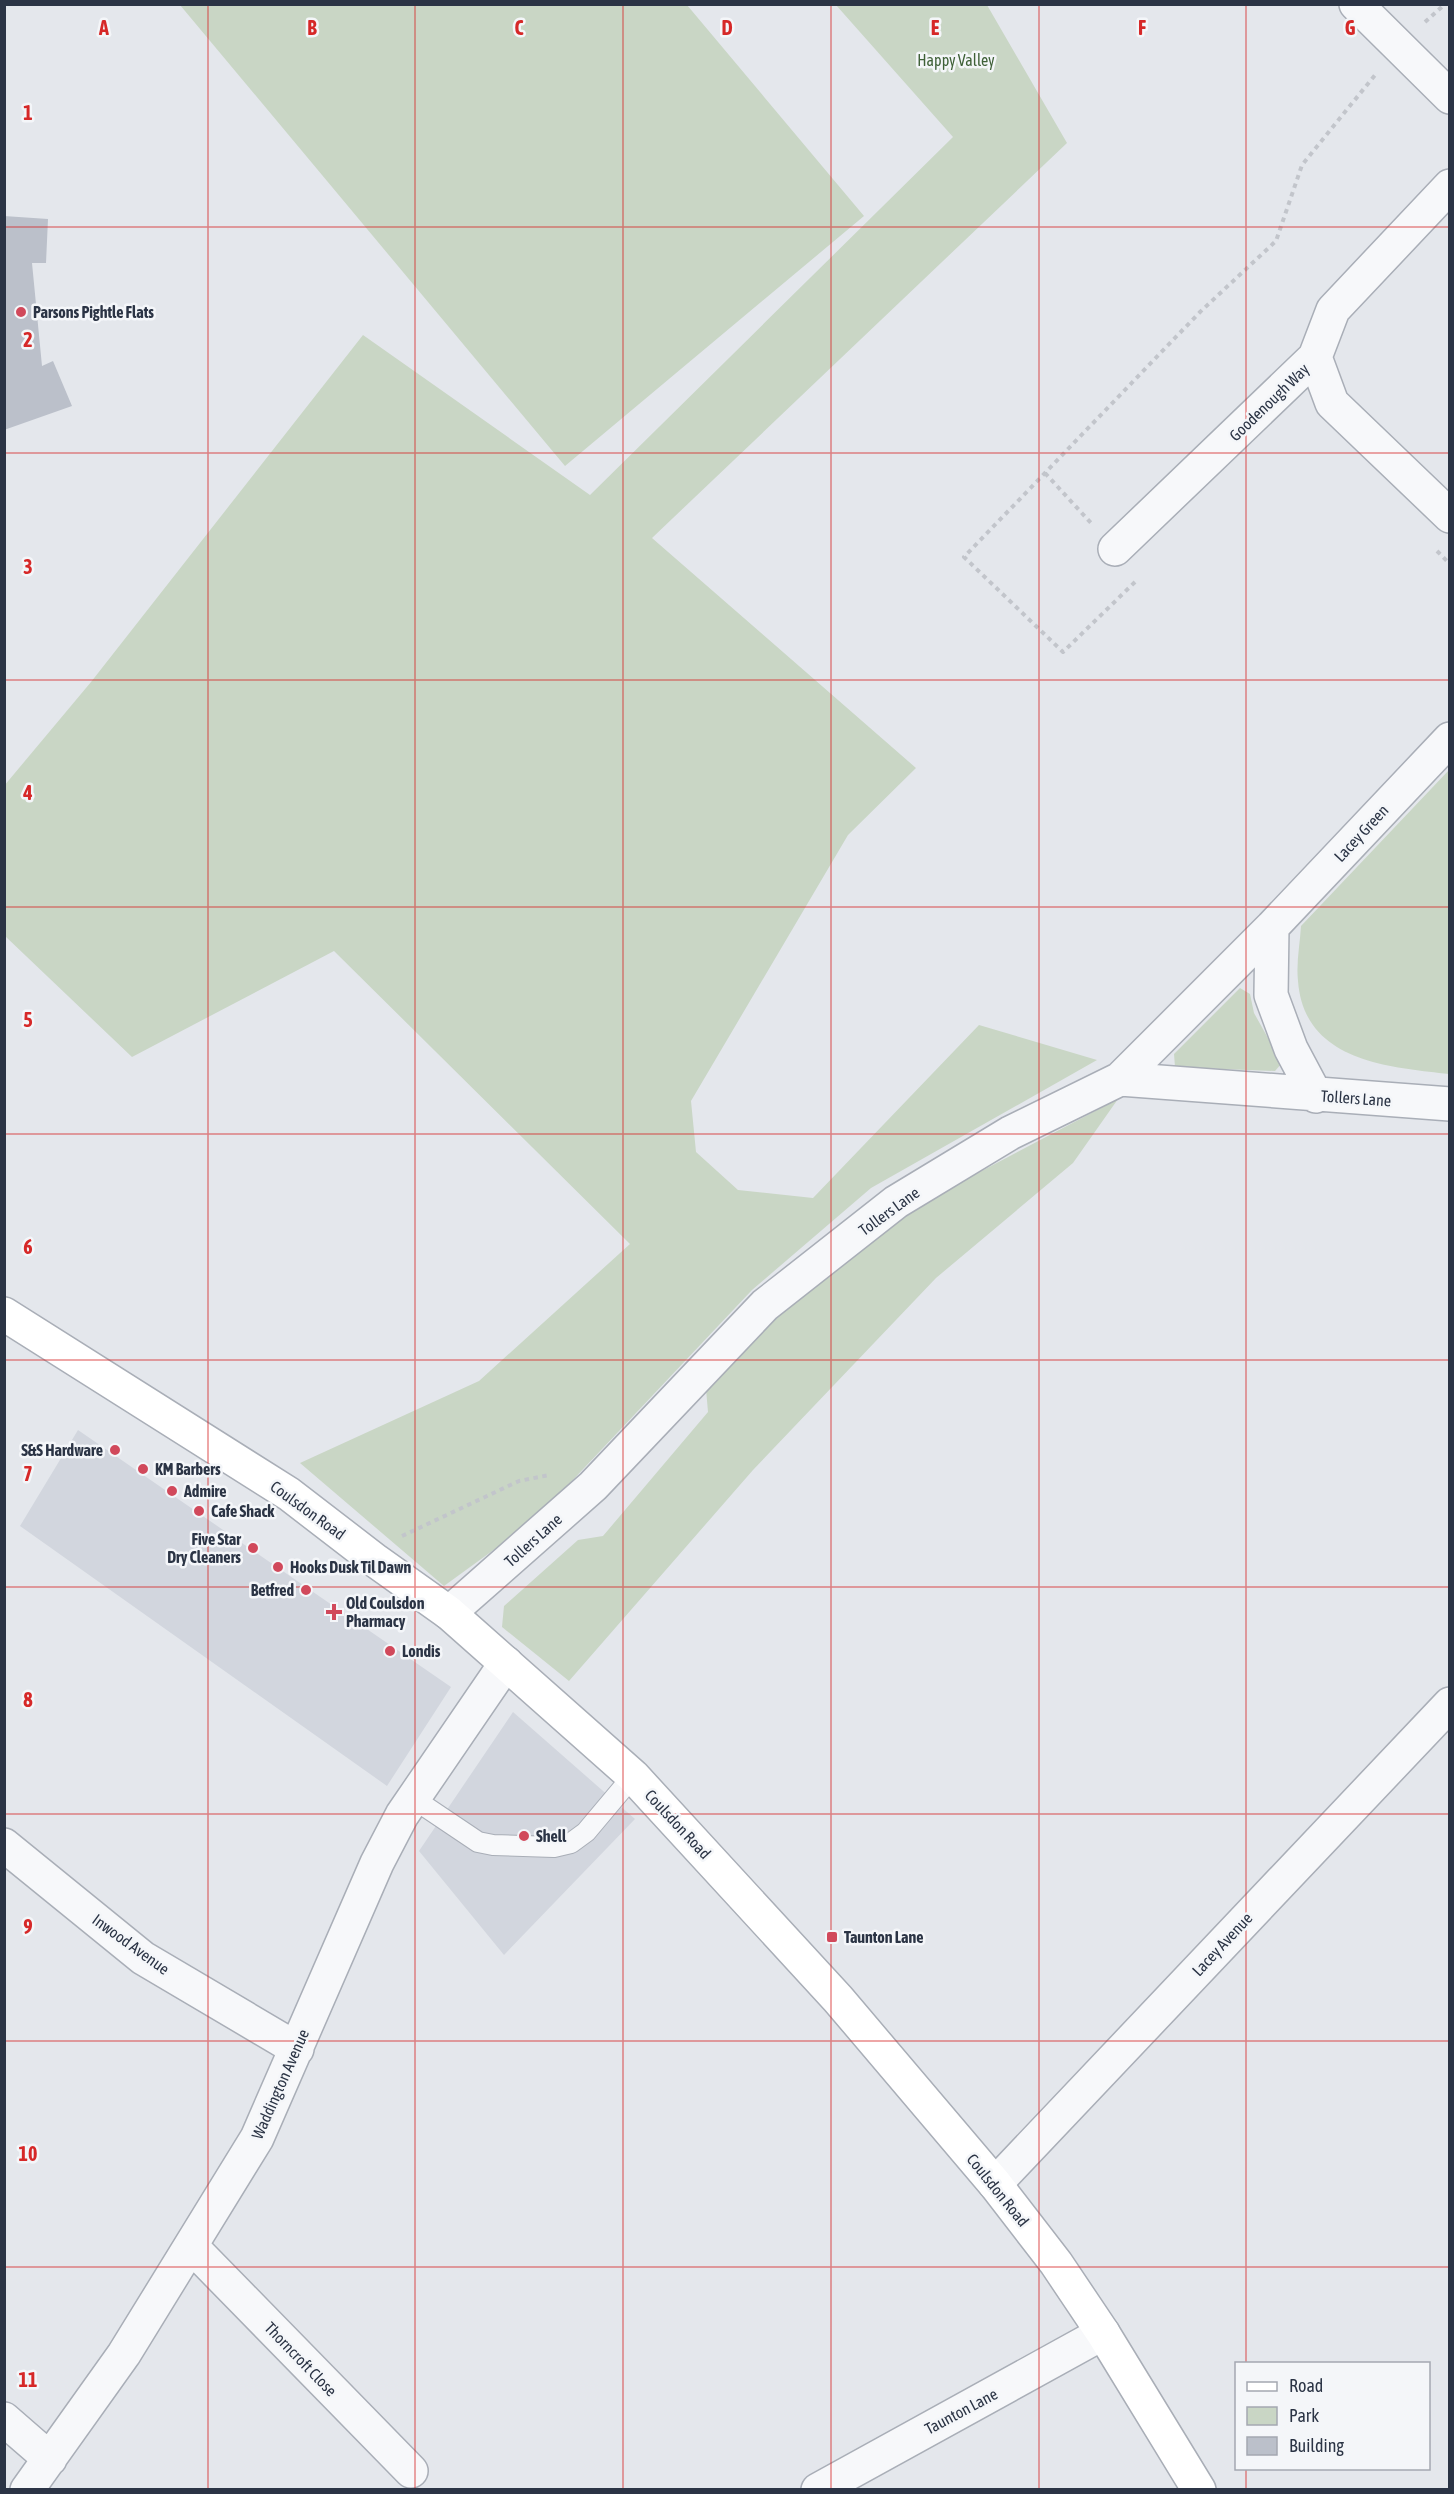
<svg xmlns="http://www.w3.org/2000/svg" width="1454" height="2494" viewBox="0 0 1454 2494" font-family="'Asap Condensed',sans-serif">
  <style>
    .built { fill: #d2d6de }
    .green { fill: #c9d6c5 }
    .building { fill: #bbc0ca }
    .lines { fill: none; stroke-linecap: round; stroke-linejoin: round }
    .service-casing { stroke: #a9aeb7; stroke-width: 22 }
    .minor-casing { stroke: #a9aeb7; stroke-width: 36 }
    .secondary-casing { stroke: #a9aeb7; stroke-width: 36 }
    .path { stroke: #c2c5cb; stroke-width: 4; stroke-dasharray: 4.5 4.5; stroke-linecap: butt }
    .service { stroke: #f7f8fa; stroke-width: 20 }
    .minor { stroke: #f7f8fa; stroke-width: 33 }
    .secondary { stroke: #fff; stroke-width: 33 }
    .grid { fill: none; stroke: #d62828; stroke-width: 1.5; stroke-opacity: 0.55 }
    .poi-dot { fill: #d1495b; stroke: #f4f6f9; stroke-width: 2 }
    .labels { text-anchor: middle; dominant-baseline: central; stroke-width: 5; stroke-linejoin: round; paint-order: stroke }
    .park-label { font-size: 16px; fill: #3f6138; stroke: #f4f6f9 }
    .poi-label { font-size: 16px; font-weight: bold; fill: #2b3445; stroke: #f4f6f9; text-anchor: start }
    .street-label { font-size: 16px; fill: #2b3445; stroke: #f4f6f9 }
    .grid-label { font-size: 20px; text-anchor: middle; font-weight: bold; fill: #d62828; stroke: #f4f6f9; stroke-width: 5; stroke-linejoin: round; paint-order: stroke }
  </style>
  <rect width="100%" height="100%" fill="#e4e7ec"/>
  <path class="built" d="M 78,1430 L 451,1687 L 387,1786 L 20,1526 Z
    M 513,1712 L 635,1819 L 504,1955 L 419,1851 Z"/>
  <path class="green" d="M 180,5 L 687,5 L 864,216 L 565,466 Z
    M 836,5 L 987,5 L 1067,143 L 652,538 L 916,768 L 848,835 L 691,1101 L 696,1152 L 738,1190 L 813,1198 L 979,1025 L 1097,1060 L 871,1188 L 752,1290 L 536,1519 L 444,1586 L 300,1463 L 479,1381 L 630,1244 L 334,951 L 132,1057 L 5,936 L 4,786 L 91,682 L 363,335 L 590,495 L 953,137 Z
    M 1449,770 L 1449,1074 C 1387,1067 1304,1061 1298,981 C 1296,963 1300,944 1301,926 Z
    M 1240,988 L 1250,994 L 1254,1013 L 1282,1063 L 1275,1071 L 1175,1067 L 1174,1054 Z
    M 1118,1099 L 1073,1163 L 936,1278 L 753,1470 L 569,1681 L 502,1627 L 504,1606 L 578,1540 L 603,1536 L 708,1412 L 706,1389 L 785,1308 L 902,1213 Z"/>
  <path class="building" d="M 4,216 L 48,219 L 46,263 L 32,263 L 42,366 L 53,361 L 72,406 L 4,430 Z"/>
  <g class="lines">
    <g class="service-casing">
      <path id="service" d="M 414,1799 L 478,1842 L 493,1845 L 554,1847 L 571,1843 L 586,1832 L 633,1776"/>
    </g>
    <g class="minor-casing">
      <path id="minor" d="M 1356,4 L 1450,97
        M 1315,357 L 1332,403 L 1450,516
        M 1115,549 L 1315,357 L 1333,310 L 1450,186
        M 1272,927 L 1271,995 L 1291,1049 L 1316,1096
        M 1120,1079 L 1272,927 L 1450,739
        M 449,1613 L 593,1486 L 765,1305 L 896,1202 L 1010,1133 L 1120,1079 L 1450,1104
        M 4,1845 L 143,1958 L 297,2049
        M 995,2184 L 1450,1704
        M 191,2246 L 411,2471
        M 4,2419 L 50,2459
        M 27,2490 L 124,2354 L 257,2138 L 377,1863 L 402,1815 L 506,1663
        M 818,2490 L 1103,2333"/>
    </g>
    <g class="secondary-casing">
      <path id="secondary" d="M 4,1314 L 289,1494 L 376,1561 L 449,1613 L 633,1776 L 838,1999 L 995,2184 L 1056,2263 L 1103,2333 L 1199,2490"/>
    </g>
    <path class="path" d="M 1425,22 L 1445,4
      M 1045,473 L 1091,523
      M 1437,551 L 1450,564
      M 1135,582 L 1063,652 L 964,557 L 1200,312 L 1276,241 L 1302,165 L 1375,75
      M 402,1536 L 519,1481 L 549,1475"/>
    <use href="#service" class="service"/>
    <use href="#minor" class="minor"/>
    <use href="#secondary" class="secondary"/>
  </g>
  <path class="grid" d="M 208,4 L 208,2490M 415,4 L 415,2490M 623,4 L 623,2490M 831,4 L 831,2490M 1039,4 L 1039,2490M 1246,4 L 1246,2364M 4,227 L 1450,227M 4,453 L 1450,453M 4,680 L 1450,680M 4,907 L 1450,907M 4,1134 L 1450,1134M 4,1360 L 1450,1360M 4,1587 L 1450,1587M 4,1814 L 1450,1814M 4,2041 L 1450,2041M 4,2267 L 1450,2267M 1246,2468 L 1246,2490"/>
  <g class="poi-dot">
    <circle cx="21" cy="312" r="6"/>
    <circle cx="115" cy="1450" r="6"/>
    <circle cx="143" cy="1469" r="6"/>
    <circle cx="172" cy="1491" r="6"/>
    <circle cx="199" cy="1511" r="6"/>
    <circle cx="253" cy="1548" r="6"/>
    <circle cx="278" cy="1567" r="6"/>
    <circle cx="306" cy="1590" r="6"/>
    <path d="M331 1603h6v6h6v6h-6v6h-6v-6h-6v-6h6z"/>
    <circle cx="390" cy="1651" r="6"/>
    <circle cx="524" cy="1836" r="6"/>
    <rect x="826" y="1931" width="12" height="12" rx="3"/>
  </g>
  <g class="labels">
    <g class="park-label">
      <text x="956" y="60">Happy Valley</text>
    </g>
    <g class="poi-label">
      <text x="33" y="312">Parsons Pightle Flats</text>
      <text x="103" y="1450" text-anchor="end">S&amp;S Hardware</text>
      <text x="155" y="1469">KM Barbers</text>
      <text x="184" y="1491">Admire</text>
      <text x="211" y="1511">Cafe Shack</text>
      <text x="241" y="1539" text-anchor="end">Five Star<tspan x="241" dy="18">Dry Cleaners</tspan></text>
      <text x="290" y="1567">Hooks Dusk Til Dawn</text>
      <text x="294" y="1590" text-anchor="end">Betfred</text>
      <text x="346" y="1603">Old Coulsdon<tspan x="346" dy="18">Pharmacy</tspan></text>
      <text x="402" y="1651">Londis</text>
      <text x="536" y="1836">Shell</text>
      <text x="844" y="1937">Taunton Lane</text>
    </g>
    <g class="street-label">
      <text transform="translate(1269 402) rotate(-44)">Goodenough Way</text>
      <text transform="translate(1361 833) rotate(-47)">Lacey Green</text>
      <text transform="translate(1356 1098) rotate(4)">Tollers Lane</text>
      <text transform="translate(889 1211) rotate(-36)">Tollers Lane</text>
      <text transform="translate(308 1510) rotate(36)">Coulsdon Road</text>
      <text transform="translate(533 1540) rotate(-42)">Tollers Lane</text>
      <text transform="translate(678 1824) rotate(47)">Coulsdon Road</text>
      <text transform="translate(131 1944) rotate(36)">Inwood Avenue</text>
      <text transform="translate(1222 1944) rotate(-47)">Lacey Avenue</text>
      <text transform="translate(280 2084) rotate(-66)">Waddington Avenue</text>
      <text transform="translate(998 2190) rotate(51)">Coulsdon Road</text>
      <text transform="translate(301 2359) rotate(46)">Thorncroft Close</text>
      <text transform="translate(961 2411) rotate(-28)">Taunton Lane</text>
    </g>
  </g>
  <g class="grid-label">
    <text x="104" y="35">A</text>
    <text x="312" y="35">B</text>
    <text x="519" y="35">C</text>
    <text x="727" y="35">D</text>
    <text x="935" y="35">E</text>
    <text x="1142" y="35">F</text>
    <text x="1350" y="35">G</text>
    <text x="28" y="120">1</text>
    <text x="28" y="347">2</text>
    <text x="28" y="574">3</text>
    <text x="28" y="800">4</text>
    <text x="28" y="1027">5</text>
    <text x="28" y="1254">6</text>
    <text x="28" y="1481">7</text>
    <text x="28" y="1707">8</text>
    <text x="28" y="1934">9</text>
    <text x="28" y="2161">10</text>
    <text x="28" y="2387">11</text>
  </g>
  <rect width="1454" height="2494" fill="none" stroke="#2b3445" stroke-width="12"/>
  <rect x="1235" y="2362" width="195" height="108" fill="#f4f6f9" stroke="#a4a8b1" stroke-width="1.5"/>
  <rect x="1247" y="2382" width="30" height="9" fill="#ffffff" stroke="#a4a8b1" stroke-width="1.5"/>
  <text x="1289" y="2392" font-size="18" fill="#2b3445">Road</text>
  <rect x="1247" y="2407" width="30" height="18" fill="#c9d6c5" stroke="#a4a8b1" stroke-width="1.5"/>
  <text x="1289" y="2422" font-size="18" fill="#2b3445">Park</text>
  <rect x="1247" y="2437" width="30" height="18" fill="#bbc0ca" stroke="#a4a8b1" stroke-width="1.5"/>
  <text x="1289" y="2452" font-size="18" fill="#2b3445">Building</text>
</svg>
